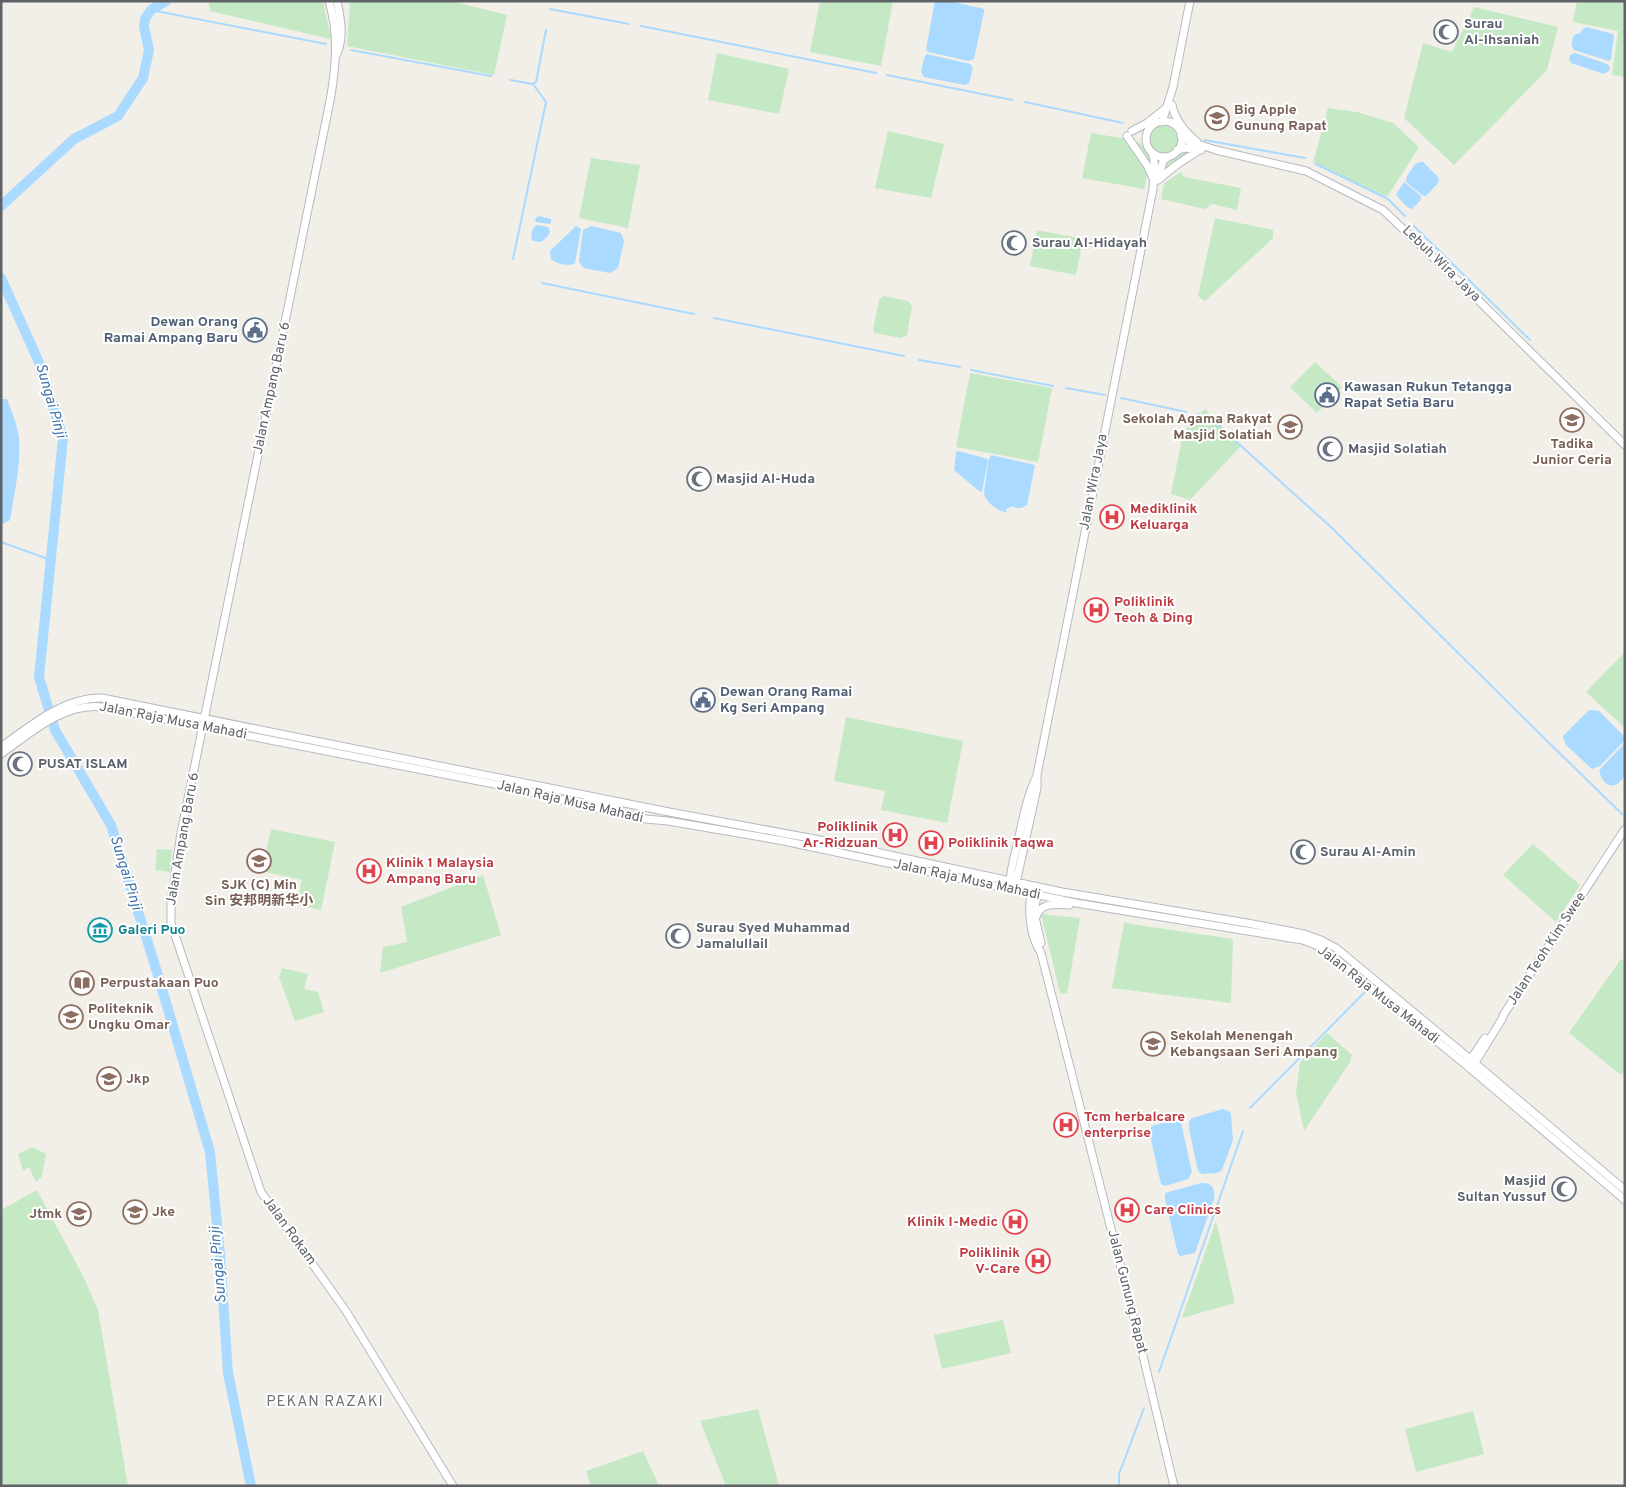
<svg xmlns="http://www.w3.org/2000/svg" width="1626" height="1487" viewBox="0 0 1626 1487" font-family="Overpass,'Noto Sans SC',sans-serif">
  <style>
    .green { fill: #c5e8c5 }
    .water { fill: #aadaff }
    .lines { fill: none; stroke-linecap: round; stroke-linejoin: round }
    .stream { stroke: #aadaff; stroke-width: 2 }
    .river { stroke: #aadaff; stroke-width: 10 }
    .secondary-casing { stroke: #b6babf; stroke-width: 9 }
    .secondary { stroke: #fff; stroke-width: 7 }
    .labels { text-anchor: middle; dominant-baseline: central; stroke-width: 4; stroke-linejoin: round; paint-order: stroke }
    .worship-label { font-size: 14px; font-weight: bold; fill: #5b616d; stroke: #fff; text-anchor: start }
    .education-label { font-size: 14px; font-weight: bold; fill: #785e54; stroke: #fff; text-anchor: start }
    .street-label { font-size: 14px; fill: #5f6368; stroke: #fff }
    .service-label { font-size: 14px; font-weight: bold; fill: #4e5e75; stroke: #fff; text-anchor: start }
    .health-label { font-size: 14px; font-weight: bold; fill: #be3a42; stroke: #fff; text-anchor: start }
    .culture-label { font-size: 14px; font-weight: bold; fill: #0d838f; stroke: #fff; text-anchor: start }
    .water-label { font-size: 15px; font-style: italic; fill: #4174aa; stroke: #fff }
    .neighbourhood-label { font-size: 15px; letter-spacing: 1px; fill: #70757a; stroke: #fff }
  </style>
  <rect width="100%" height="100%" fill="#f1efe8"/>
  <path class="green" d="M 209,1 L 323,1 L 331,39 L 210,11 Z
    M 350,1 L 451,1 L 507,15 L 494,75 L 347,46 Z
    M 820,1 L 893,1 L 881,66 L 810,52 Z
    M 1577,1 L 1625,1 L 1625,77 L 1612,75 L 1618,31 L 1573,22 Z
    M 1474,7 L 1558,27 L 1547,70 L 1454,165 L 1404,118 L 1423,43 L 1452,52 Z
    M 717,53 L 789,69 L 779,114 L 708,100 Z
    M 1328,108 L 1357,112 L 1393,123 L 1419,147 L 1387,197 L 1313,163 Z
    M1148 140a15 15 0 1 1 30 0a15 15 0 1 1-30 0Z
    M 888,131 L 944,144 L 931,198 L 875,188 Z
    M 1091,133 L 1127,139 L 1147,175 L 1144,189 L 1082,178 Z
    M 1132,139 C 1148,145 1151,156 1152,171 Z
    M 1186,151 L 1194,151 L 1161,175 C 1167,161 1171,157 1186,151 Z
    M 591,158 L 640,165 L 628,228 L 579,218 Z
    M 1181,172 L 1184,177 L 1241,188 L 1237,210 L 1212,204 L 1205,209 L 1161,199 L 1164,183 Z
    M 1215,218 L 1273,230 L 1273,238 L 1205,301 L 1198,296 Z
    M 1037,230 L 1083,239 L 1076,275 L 1030,266 Z
    M 883,296 L 908,301 L 912,306 L 907,335 L 901,338 L 875,333 L 873,330 L 879,300 Z
    M 1315,362 L 1342,387 L 1317,413 L 1290,387 Z
    M 970,373 L 1052,388 L 1038,462 L 956,447 Z
    M 1205,409 L 1241,446 L 1190,500 L 1171,494 L 1182,438 L 1188,426 Z
    M 1625,652 L 1625,728 L 1586,692 Z
    M 846,717 L 963,741 L 947,823 L 881,810 L 885,791 L 834,781 Z
    M 271,829 L 335,842 L 321,910 L 297,905 L 302,880 L 262,871 Z
    M 1533,844 L 1580,885 L 1556,922 L 1503,875 Z
    M 157,849 L 172,850 L 170,872 L 155,870 Z
    M 483,875 L 501,935 L 380,973 L 383,947 L 407,942 L 401,907 Z
    M 1041,914 L 1080,918 L 1067,994 L 1060,993 Z
    M 1124,923 L 1233,939 L 1231,1003 L 1112,988 Z
    M 1621,959 L 1625,962 L 1625,1070 L 1621,1075 L 1569,1033 Z
    M 282,968 L 308,974 L 304,989 L 318,992 L 324,1012 L 295,1021 L 279,977 Z
    M 1327,1033 L 1352,1055 L 1350,1062 L 1304,1131 L 1296,1093 L 1300,1062 Z
    M 33,1147 L 46,1154 L 42,1176 L 36,1182 L 29,1167 L 23,1171 L 18,1154 Z
    M 37,1190 L 83,1276 L 98,1310 L 128,1486 L 1,1486 L 1,1210 Z
    M 1216,1221 L 1235,1303 L 1182,1318 Z
    M 1003,1320 L 1011,1353 L 942,1369 L 934,1335 Z
    M 758,1409 L 779,1486 L 726,1486 L 700,1421 Z
    M 1473,1411 L 1484,1454 L 1416,1472 L 1405,1429 Z
    M 643,1451 L 659,1486 L 591,1486 L 586,1471 Z"/>
  <path class="water" d="M 935,1 L 949,1 L 984,9 L 984,12 L 974,59 L 969,61 L 928,52 L 926,49 Z
    M 1587,27 L 1613,34 L 1614,36 L 1611,59 L 1609,61 L 1574,50 C 1570,44 1572,41 1574,35 L 1580,33 L 1584,28 Z
    M 1575,53 L 1607,64 L 1610,67 L 1610,70 L 1604,74 L 1571,63 L 1569,60 L 1570,55 Z
    M 927,54 L 970,64 L 973,68 L 969,83 L 965,85 L 924,77 L 921,72 L 924,58 Z
    M 1420,162 L 1423,162 L 1439,178 L 1438,183 L 1426,196 L 1422,195 L 1406,182 L 1407,176 L 1415,164 Z
    M 1404,182 L 1421,196 L 1420,201 L 1412,209 L 1408,208 L 1396,195 Z
    M 539,216 L 551,219 L 551,223 L 549,224 L 536,222 L 535,219 Z
    M 536,225 L 548,227 C 553,233 546,239 540,242 L 533,241 C 530,237 531,229 536,225 Z
    M 576,226 L 581,229 L 575,263 C 568,267 557,264 551,259 L 550,251 Z
    M 591,226 L 621,233 L 624,241 L 618,268 L 610,273 L 583,268 L 579,261 L 583,230 Z
    M 1,399 L 7,399 C 12,412 18,426 19,440 C 21,464 14,496 10,520 L 1,525 Z
    M 959,451 L 988,459 L 982,492 L 979,491 L 954,470 L 956,452 Z
    M 991,455 L 1035,465 L 1027,505 L 1021,508 L 1015,508 L 1014,506 L 1006,509 L 1007,512 C 998,512 986,502 984,494 L 988,462 Z
    M 1589,710 L 1599,711 L 1625,737 L 1625,740 L 1600,766 L 1592,769 L 1566,745 L 1563,738 L 1564,735 Z
    M 1625,743 L 1625,776 C 1622,779 1619,784 1615,785 C 1607,788 1598,776 1600,769 Z
    M 1223,1109 L 1230,1112 L 1231,1115 L 1233,1140 L 1222,1170 L 1217,1173 L 1202,1174 L 1198,1171 L 1189,1129 L 1189,1121 L 1192,1118 Z
    M 1171,1121 L 1181,1123 L 1192,1172 L 1188,1179 L 1165,1186 L 1161,1184 L 1149,1131 L 1152,1126 Z
    M 1201,1183 C 1212,1182 1216,1189 1214,1199 L 1195,1253 L 1180,1256 L 1178,1254 L 1165,1200 L 1165,1193 Z"/>
  <g class="lines">
    <path class="stream" d="M 550,9 L 629,24
      M 151,10 L 326,44
      M 641,26 L 876,73
      M 351,50 L 491,76
      M 887,75 L 1012,100
      M 510,80 L 533,84 L 546,102 L 513,259
      M 534,83 L 536,82 L 546,30
      M 1025,102 L 1123,123
      M 1204,140 L 1305,158
      M 1316,164 L 1388,199 L 1405,216
      M 1414,226 L 1530,340
      M 542,283 L 694,314
      M 714,318 L 904,356
      M 919,360 L 960,367
      M 971,370 L 1053,386
      M 1066,388 L 1105,395
      M 1121,398 L 1186,412
      M 1197,414 L 1209,417 L 1332,528 L 1543,737 L 1622,814
      M 1,542 L 51,560
      M 1250,1108 L 1365,992
      M 1159,1372 L 1243,1131
      M 1119,1486 L 1119,1474 L 1144,1408"/>
    <path class="river" d="M 1,206 L 74,139 L 118,116 L 143,78 L 149,50 L 144,27 L 145,19 L 151,10 L 166,1
      M 1,278 L 38,360 L 63,438 L 39,677 L 55,730 L 111,825 L 157,972 L 210,1152 L 220,1255 L 228,1373 L 251,1486"/>
    <g class="secondary-casing">
      <path id="secondary" d="M 329,1 C 339,35 336,67 330,101 L 181,833 L 171,901 L 171,923 L 261,1192 L 346,1311 L 453,1486
        M 337,1 C 341,20 344,36 337,54
        M 1172,105 C 1175,120 1185,132 1197,142
        M1146 139a18 18 0 1 1 36 0a18 18 0 1 1-36 0Z
        M 1162,122 L 1173,87 L 1190,1
        M 1132,131 L 1147,123 L 1166,108
        M 1127,136 L 1147,165 L 1153,178
        M 1181,136 L 1188,141 L 1216,150 L 1306,171 L 1383,210 L 1477,299 L 1625,445
        M 1177,150 L 1186,148 L 1201,150
        M 1158,180 L 1175,166 L 1199,150
        M 1158,180 L 1163,161 L 1168,157
        M 1,747 C 30,726 64,697 102,698 L 669,812 L 815,839 L 1062,892 L 1247,923 L 1304,934 L 1321,940 L 1336,948 L 1470,1059 L 1625,1190
        M 1,754 C 30,733 65,702 102,707 L 519,789 L 582,805 L 646,819 L 668,821 L 784,841 L 1076,903 L 1303,940 L 1318,946 L 1329,953 L 1466,1065 L 1625,1200
        M 586,802 L 600,804 L 605,803 L 607,806 L 615,808
        M 1010,884 C 1010,869 1015,855 1018,841 C 1023,819 1027,795 1037,776
        M 1014,886 L 1016,883 L 1037,788 L 1037,775 L 1153,189 C 1153,176 1157,165 1152,153
        M 1031,894 C 1028,913 1030,936 1041,953 L 1139,1339 L 1174,1486
        M 1037,895 L 1034,913 L 1041,943
        M 1036,917 C 1041,902 1056,904 1069,905
        M 1469,1062 L 1485,1038
        M 1473,1066 L 1502,1019 L 1504,1014 L 1625,829"/>
    </g>
    <use href="#secondary" class="secondary"/>
  </g>
  <defs>
    <g id="mosque-ring" transform="scale(1.25)"><circle r="9.5" fill="#fff" stroke="#6b7280" stroke-width="1.5"/><path d="M3.5-4.9A6 6 0 1 0 3.5 4.9A5 5 0 1 1 3.5-4.9Z" fill="#6b7280"/></g>
    <g id="school-ring" transform="scale(1.25)"><circle r="9.5" fill="#fff" stroke="#8d6e63" stroke-width="1.5"/><path d="M0-5L7-2L0 1L-7-2ZM-4 1L0 2.5L4 1V4Q0 6-4 4Z" fill="#8d6e63"/></g>
    <g id="civic-ring" transform="scale(1.25)"><circle r="9.5" fill="#fff" stroke="#5c6f8a" stroke-width="1.5"/><path d="M-.6-6.5H3V-4.5H.6V-3L4-1V1h2V6H-6V1h2V-1L-.6-3ZM-1.2 2.5V6h2.4V2.5Z" fill="#5c6f8a"/></g>
    <g id="hospital-ring" transform="scale(1.25)"><circle r="9.5" fill="#fff" stroke="#e0444e" stroke-width="1.5"/><path d="M-5-5h3v3.5h4V-5h3V5h-3V1.5h-4V5h-3Z" fill="#e0444e"/></g>
    <g id="museum-ring" transform="scale(1.25)"><circle r="9.5" fill="#fff" stroke="#0f9aa8" stroke-width="1.5"/><path d="M0-6L6-3V-2H-6V-3ZM-5-1h2V3h-2ZM-1-1h2V3h-2ZM3-1h2V3H3ZM-6 4H6V6H-6Z" fill="#0f9aa8"/></g>
    <g id="library-ring" transform="scale(1.25)"><circle r="9.5" fill="#fff" stroke="#8d6e63" stroke-width="1.5"/><path d="M-6-4Q-3-5.5-.7-3.5V5Q-3 3-6 4ZM6-4Q3-5.5 .7-3.5V5Q3 3 6 4Z" fill="#8d6e63"/></g>
    <g id="university-ring" transform="scale(1.25)"><circle r="9.5" fill="#fff" stroke="#8d6e63" stroke-width="1.5"/><path d="M0-5L7-2L0 1L-7-2ZM-4 1L0 2.5L4 1V4Q0 6-4 4Z" fill="#8d6e63"/></g>
  </defs>
  <g fill-rule="evenodd">
    <use href="#mosque-ring" x="1446" y="32"/>
    <use href="#school-ring" x="1217" y="118"/>
    <use href="#mosque-ring" x="1014" y="243"/>
    <use href="#civic-ring" x="255" y="330"/>
    <use href="#civic-ring" x="1327" y="395"/>
    <use href="#school-ring" x="1572" y="420"/>
    <use href="#school-ring" x="1290" y="427"/>
    <use href="#mosque-ring" x="1330" y="449"/>
    <use href="#mosque-ring" x="699" y="479"/>
    <use href="#hospital-ring" x="1112" y="517"/>
    <use href="#hospital-ring" x="1096" y="610"/>
    <use href="#civic-ring" x="703" y="700"/>
    <use href="#mosque-ring" x="20" y="764"/>
    <use href="#hospital-ring" x="895" y="835"/>
    <use href="#hospital-ring" x="931" y="843"/>
    <use href="#mosque-ring" x="1303" y="852"/>
    <use href="#school-ring" x="259" y="861"/>
    <use href="#hospital-ring" x="369" y="871"/>
    <use href="#museum-ring" x="100" y="930"/>
    <use href="#mosque-ring" x="678" y="936"/>
    <use href="#library-ring" x="82" y="983"/>
    <use href="#university-ring" x="71" y="1017"/>
    <use href="#school-ring" x="1153" y="1044"/>
    <use href="#university-ring" x="109" y="1079"/>
    <use href="#hospital-ring" x="1066" y="1125"/>
    <use href="#mosque-ring" x="1564" y="1189"/>
    <use href="#hospital-ring" x="1127" y="1210"/>
    <use href="#university-ring" x="135" y="1212"/>
    <use href="#university-ring" x="79" y="1214"/>
    <use href="#hospital-ring" x="1015" y="1222"/>
    <use href="#hospital-ring" x="1038" y="1261"/>
  </g>
  <g class="labels">
    <g class="worship-label">
      <text x="1464" y="24">Surau<tspan x="1464" dy="16">Al-Ihsaniah</tspan></text>
      <text x="1032" y="243">Surau Al-Hidayah</text>
      <text x="1348" y="449">Masjid Solatiah</text>
      <text x="716" y="479">Masjid Al-Huda</text>
      <text x="38" y="764">PUSAT ISLAM</text>
      <text x="1320" y="852">Surau Al-Amin</text>
      <text x="696" y="928">Surau Syed Muhammad<tspan x="696" dy="16">Jamalullail</tspan></text>
      <text x="1546" y="1181" text-anchor="end">Masjid<tspan x="1546" dy="16">Sultan Yussuf</tspan></text>
    </g>
    <g class="education-label">
      <text x="1234" y="110">Big Apple<tspan x="1234" dy="16">Gunung Rapat</tspan></text>
      <text x="1272" y="419" text-anchor="end">Sekolah Agama Rakyat<tspan x="1272" dy="16">Masjid Solatiah</tspan></text>
      <text x="1572" y="444" text-anchor="middle">Tadika<tspan x="1572" dy="16">Junior Ceria</tspan></text>
      <text x="259" y="885" text-anchor="middle">SJK (C) Min<tspan x="259" dy="16">Sin 安邦明新华小</tspan></text>
      <text x="100" y="983">Perpustakaan Puo</text>
      <text x="88" y="1009">Politeknik<tspan x="88" dy="16">Ungku Omar</tspan></text>
      <text x="1170" y="1036">Sekolah Menengah<tspan x="1170" dy="16">Kebangsaan Seri Ampang</tspan></text>
      <text x="126" y="1079">Jkp</text>
      <text x="152" y="1212">Jke</text>
      <text x="62" y="1214" text-anchor="end">Jtmk</text>
    </g>
    <g class="street-label">
      <text transform="translate(1441 264) rotate(44)">Lebuh Wira Jaya</text>
      <text transform="translate(272 388) rotate(-78)">Jalan Ampang Baru 6</text>
      <text transform="translate(1094 482) rotate(-79)">Jalan Wira Jaya</text>
      <text transform="translate(173 721) rotate(11)">Jalan Raja Musa Mahadi</text>
      <text transform="translate(570 802) rotate(13)">Jalan Raja Musa Mahadi</text>
      <text transform="translate(183 839) rotate(-80)">Jalan Ampang Baru 6</text>
      <text transform="translate(967 880) rotate(12)">Jalan Raja Musa Mahadi</text>
      <text transform="translate(1547 949) rotate(-57)">Jalan Teoh Kim Swee</text>
      <text transform="translate(1378 995) rotate(38)">Jalan Raja Musa Mahadi</text>
      <text transform="translate(289 1231) rotate(54)">Jalan Rokam</text>
      <text transform="translate(1127 1292) rotate(76)">Jalan Gunung Rapat</text>
    </g>
    <g class="service-label">
      <text x="238" y="322" text-anchor="end">Dewan Orang<tspan x="238" dy="16">Ramai Ampang Baru</tspan></text>
      <text x="1344" y="387">Kawasan Rukun Tetangga<tspan x="1344" dy="16">Rapat Setia Baru</tspan></text>
      <text x="720" y="692">Dewan Orang Ramai<tspan x="720" dy="16">Kg Seri Ampang</tspan></text>
    </g>
    <g class="health-label">
      <text x="1130" y="509">Mediklinik<tspan x="1130" dy="16">Keluarga</tspan></text>
      <text x="1114" y="602">Poliklinik<tspan x="1114" dy="16">Teoh &amp; Ding</tspan></text>
      <text x="878" y="827" text-anchor="end">Poliklinik<tspan x="878" dy="16">Ar-Ridzuan</tspan></text>
      <text x="948" y="843">Poliklinik Taqwa</text>
      <text x="386" y="863">Klinik 1 Malaysia<tspan x="386" dy="16">Ampang Baru</tspan></text>
      <text x="1084" y="1117">Tcm herbalcare<tspan x="1084" dy="16">enterprise</tspan></text>
      <text x="1144" y="1210">Care Clinics</text>
      <text x="998" y="1222" text-anchor="end">Klinik I-Medic</text>
      <text x="1020" y="1253" text-anchor="end">Poliklinik<tspan x="1020" dy="16">V-Care</tspan></text>
    </g>
    <g class="culture-label">
      <text x="118" y="930">Galeri Puo</text>
    </g>
    <g class="water-label">
      <text transform="translate(50 401) rotate(74)">Sungai Pinji</text>
      <text transform="translate(125 873) rotate(73)">Sungai Pinji</text>
      <text transform="translate(219 1265) rotate(-95)">Sungai Pinji</text>
    </g>
    <g class="neighbourhood-label">
      <text x="325" y="1402">PEKAN RAZAKI</text>
    </g>
  </g>
  <rect width="1626" height="1487" fill="none" stroke="#5f6368" stroke-width="5"/>
</svg>
